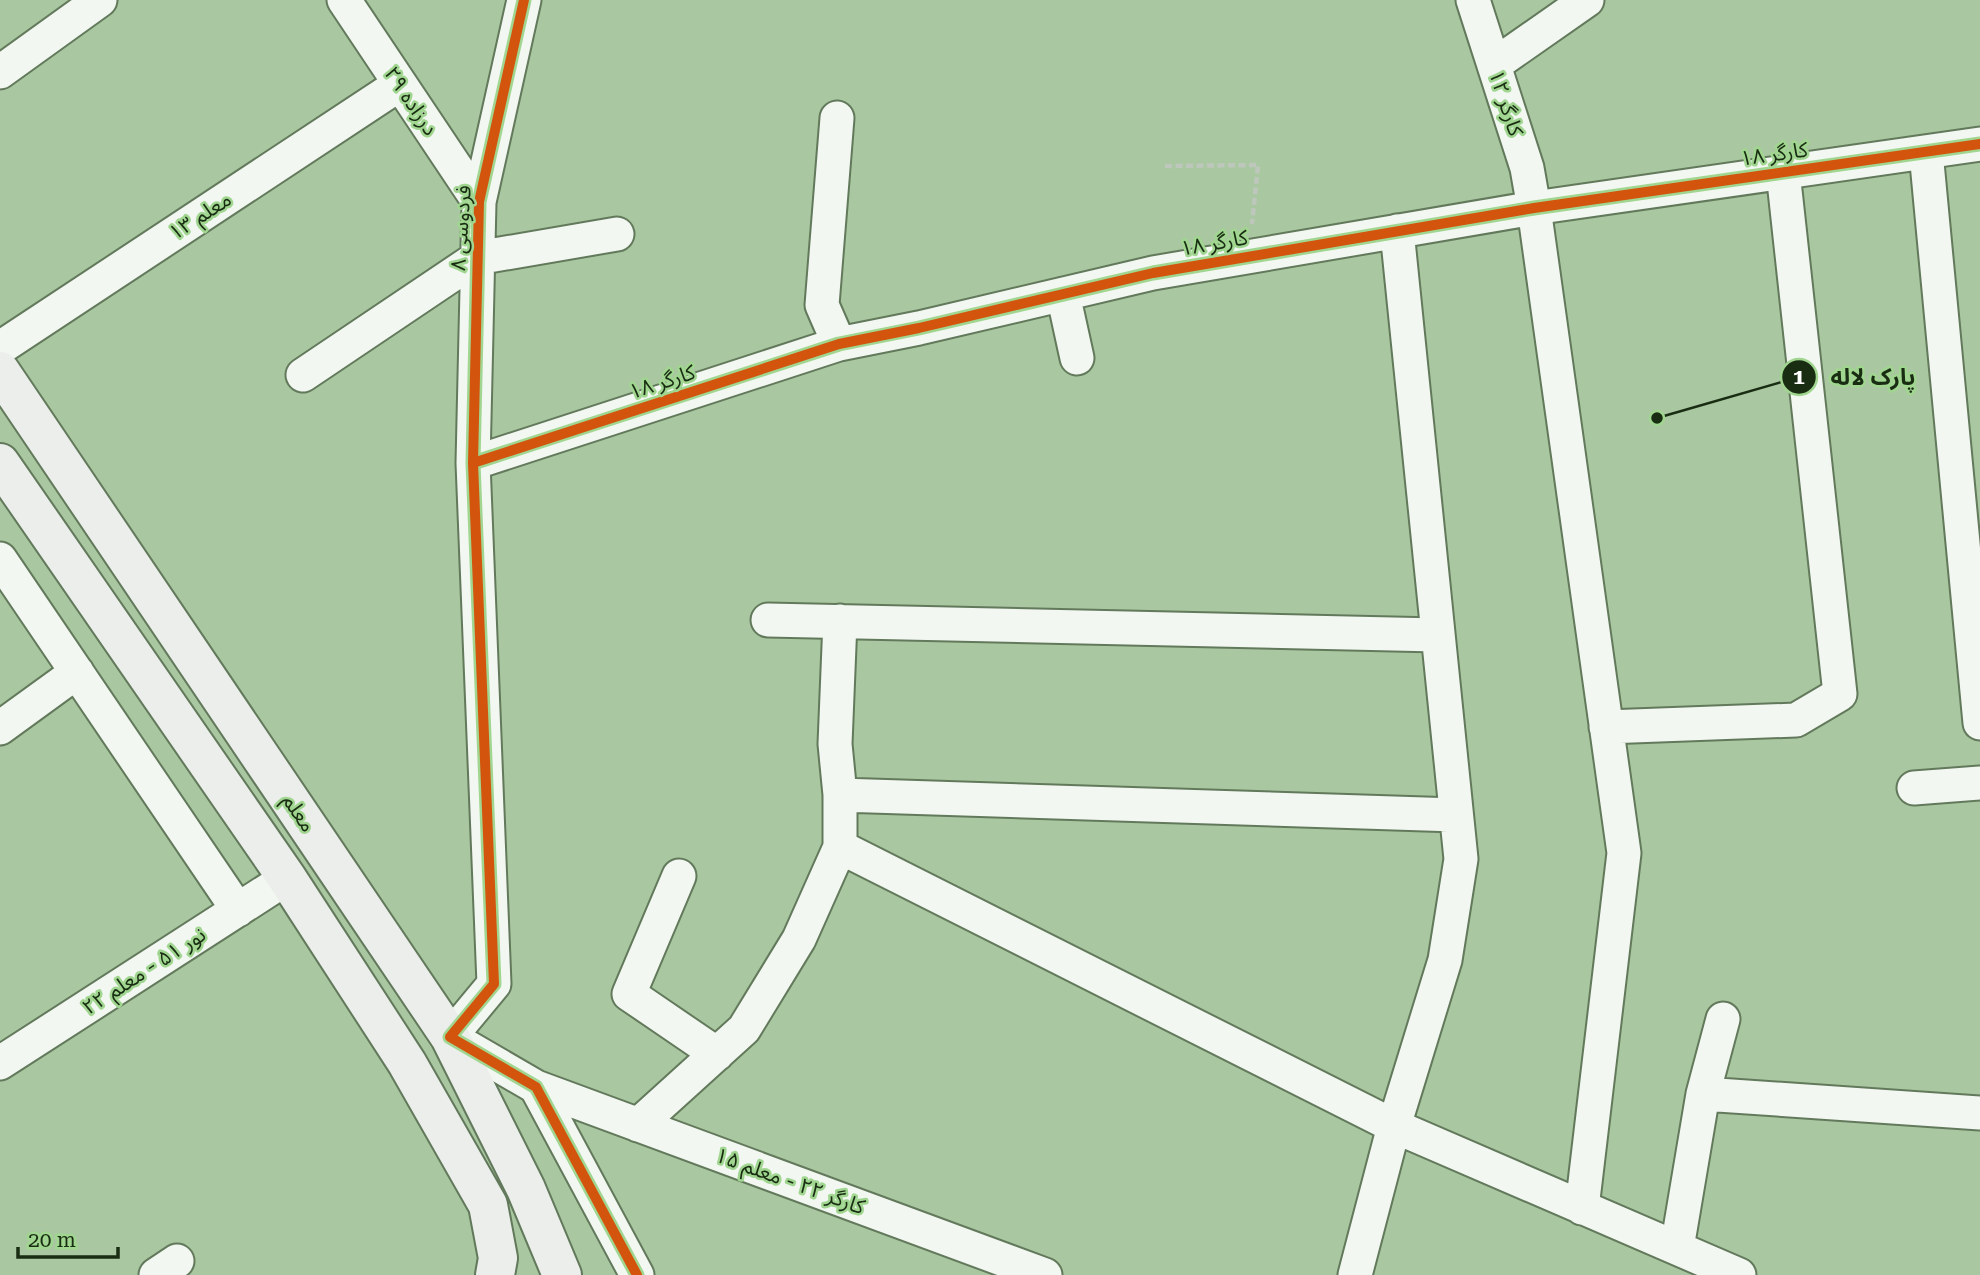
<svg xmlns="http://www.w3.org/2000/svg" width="1980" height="1275" viewBox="0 0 1980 1275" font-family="'Roboto Serif','Noto Sans Arabic',serif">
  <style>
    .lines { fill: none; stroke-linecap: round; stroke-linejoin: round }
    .street-casing { stroke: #62795b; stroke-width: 37 }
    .secondary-casing { stroke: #62795b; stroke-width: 42 }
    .path { stroke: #bec7bb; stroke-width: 4.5; stroke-dasharray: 7 3.5; stroke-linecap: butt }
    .street { stroke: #f2f7f1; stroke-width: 33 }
    .secondary { stroke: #ebeeea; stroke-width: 38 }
    .cycleway-casing { stroke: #a1d691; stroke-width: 15 }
    .cycleway { stroke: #d3550d; stroke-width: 10 }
    .labels { text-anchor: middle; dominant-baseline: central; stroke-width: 5; stroke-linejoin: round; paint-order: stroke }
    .street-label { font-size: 21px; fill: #192d12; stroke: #a1d691 }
    .leader { fill: none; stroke: #192d12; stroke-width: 2.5 }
    .callout-dot { fill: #192d12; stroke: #a1d691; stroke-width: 2.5 }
    .mark-label { font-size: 21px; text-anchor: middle; font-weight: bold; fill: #fff }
    .callout-label { font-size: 23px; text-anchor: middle; font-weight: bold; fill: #192d12; stroke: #a1d691; stroke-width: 5; stroke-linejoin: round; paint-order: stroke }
  </style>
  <rect width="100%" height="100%" fill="#a9c7a0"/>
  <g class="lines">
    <g class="street-casing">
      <path id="street" d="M 344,0 L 479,202
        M 524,0 L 479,202 L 473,463 L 494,984 L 450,1037 L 536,1087 L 637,1275
        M 1473,0 L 1527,168 L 1534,208 L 1624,853 L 1582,1208
        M 1494,65 L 1587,0
        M 0,72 L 100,0
        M 837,118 L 822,305 L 839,344
        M 1926,152 L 1980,723
        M 1063,294 L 1077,358
        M 0,348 L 400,84
        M 303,375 L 477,258 L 617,234
        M 473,463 L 839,344 L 919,328 L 1153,273 L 1534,208 L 1980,144
        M 0,559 L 238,910
        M 768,620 L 1438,635
        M 1606,727 L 1796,720 L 1840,694 L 1783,172
        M 0,728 L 77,672
        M 1914,788 L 1980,783
        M 840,795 L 1456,815
        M 840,847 L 1394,1126 L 1739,1275
        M 679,876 L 629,994 L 717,1054
        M 0,1063 L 287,878
        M 536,1087 L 1045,1275
        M 1703,1094 L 1980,1113
        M 638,1125 L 744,1029 L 799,939 L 840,847 L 840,795 L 835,744 L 840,621
        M 1677,1248 L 1703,1094 L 1723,1019
        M 156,1275 L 177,1261
        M 1355,1275 L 1394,1126 L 1445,960 L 1461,859 L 1397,231"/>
    </g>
    <g class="secondary-casing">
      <path id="secondary" d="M 0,371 L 450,1037 L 526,1189 L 562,1275
        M 0,463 L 287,878 L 407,1063 L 488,1205 L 498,1258 L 495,1275"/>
    </g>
    <path class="path" d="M 1165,166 L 1258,165 L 1252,224"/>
    <use href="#street" class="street"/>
    <use href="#secondary" class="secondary"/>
    <g class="cycleway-casing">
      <path id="cycleway" d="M 524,0 L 479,202 L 473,463 L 494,984 L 450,1037 L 536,1087 L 637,1275
        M 473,463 L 839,344 L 919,328 L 1153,273 L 1534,208 L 1980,144"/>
    </g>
    <use href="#cycleway" class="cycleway"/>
  </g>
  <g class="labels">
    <g class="street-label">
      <text transform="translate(411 101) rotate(56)">درزاده ۲۹</text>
      <text transform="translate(1506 103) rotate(72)">کارگر ۱۲</text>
      <text transform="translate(1774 154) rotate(-8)">کارگر ۱۸</text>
      <text transform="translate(200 216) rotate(-33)">معلم ۱۳</text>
      <text transform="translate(461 228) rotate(-86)">فردوسی ۸</text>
      <text transform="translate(1214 243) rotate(-10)">کارگر ۱۸</text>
      <text transform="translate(662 382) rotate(-18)">کارگر ۱۸</text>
      <text transform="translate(299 813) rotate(56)">معلم</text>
      <text transform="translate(144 971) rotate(-33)">نور ۵۱ - معلم ۲۲</text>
      <text transform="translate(790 1181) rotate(20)">کارگر ۲۲ - معلم ۱۵</text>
    </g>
  </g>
  <path class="leader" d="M1657 418L1799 377"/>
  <g class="callout-dot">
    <circle cx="1657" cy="418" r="7"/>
    <circle cx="1799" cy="377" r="18"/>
  </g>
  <g class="mark-label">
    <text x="1799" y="384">1</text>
  </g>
  <g class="callout-label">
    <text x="1873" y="385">پارک لاله</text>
  </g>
  <path d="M18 1247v10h100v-10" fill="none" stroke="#192d12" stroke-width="3.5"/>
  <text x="28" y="1247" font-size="21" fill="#192d12" stroke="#a1d691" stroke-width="5" paint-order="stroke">20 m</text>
</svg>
